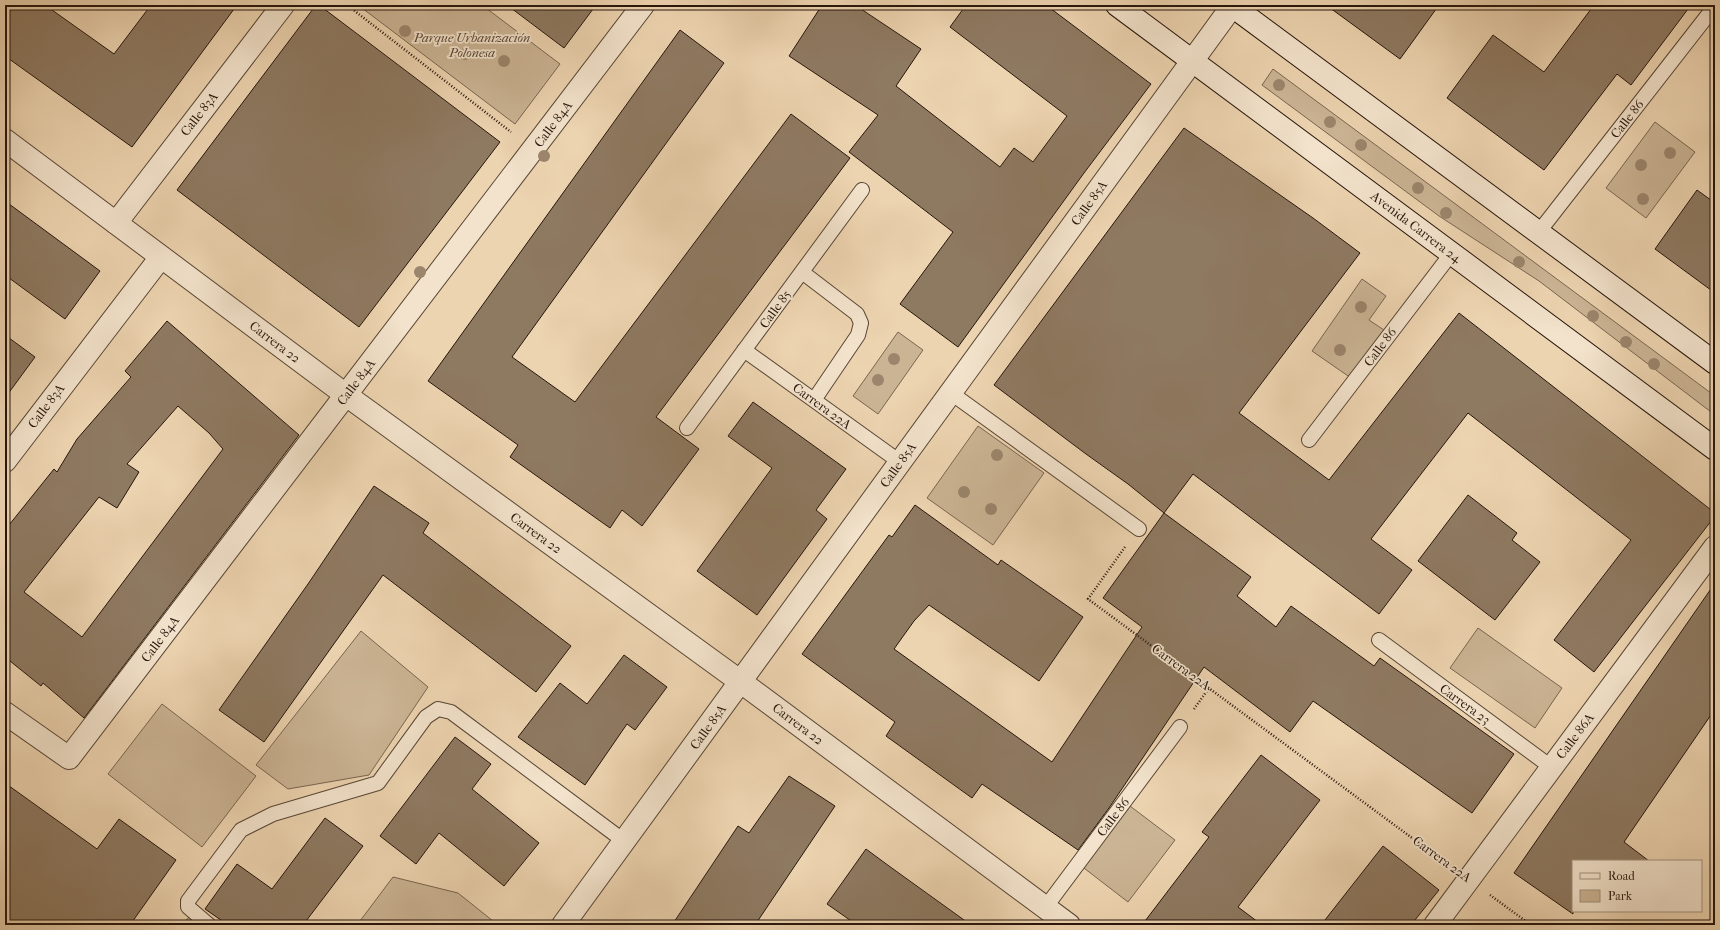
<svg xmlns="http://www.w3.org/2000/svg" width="1720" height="930" viewBox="0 0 1720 930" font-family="'IM FELL French Canon',serif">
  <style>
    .green { fill: #cbb494; stroke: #796550 }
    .building { fill: #8e7961; stroke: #27160c; fill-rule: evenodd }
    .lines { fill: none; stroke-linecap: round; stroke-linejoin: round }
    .service-casing { stroke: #584635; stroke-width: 16 }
    .minor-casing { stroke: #584635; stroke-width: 24 }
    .tertiary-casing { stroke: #584635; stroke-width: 24 }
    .secondary-casing { stroke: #27160c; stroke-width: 24 }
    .path { stroke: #27160c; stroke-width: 2.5; stroke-dasharray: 1 2; stroke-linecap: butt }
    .service { stroke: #f3e3cc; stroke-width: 14 }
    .minor { stroke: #f3e3cc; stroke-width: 22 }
    .tertiary { stroke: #f3e3cc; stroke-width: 22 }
    .secondary { stroke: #f3e3cc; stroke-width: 22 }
    .tree { fill: #9b856c }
    .labels { text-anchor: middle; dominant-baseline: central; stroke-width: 3.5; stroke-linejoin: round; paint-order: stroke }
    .park-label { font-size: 13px; font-style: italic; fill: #584535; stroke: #f3e3cc }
    .street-label { font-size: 13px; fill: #27160c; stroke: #f3e3cc }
  </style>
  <rect width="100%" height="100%" fill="#edd4b0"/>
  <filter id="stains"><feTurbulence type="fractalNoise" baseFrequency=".005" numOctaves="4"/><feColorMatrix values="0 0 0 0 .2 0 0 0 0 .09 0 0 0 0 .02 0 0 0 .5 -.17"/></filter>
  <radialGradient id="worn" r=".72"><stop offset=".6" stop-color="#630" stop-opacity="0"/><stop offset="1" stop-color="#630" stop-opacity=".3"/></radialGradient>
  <path class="green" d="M 358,5 L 482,5 L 560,64 L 515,124 Z
    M 1273,69 L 1715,396 L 1715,415 L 1539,281 L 1439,216 L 1262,85 Z
    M 1655,122 L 1695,152 L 1646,218 L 1606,188 Z
    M 1362,279 L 1386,296 L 1369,320 L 1384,330 L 1351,378 L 1312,351 Z
    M 898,332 L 923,350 L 878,414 L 853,396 Z
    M 978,426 L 1044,473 L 993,545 L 927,498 Z
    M 1478,628 L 1562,688 L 1535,728 L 1450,668 Z
    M 361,631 L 428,687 L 369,775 L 288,789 L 256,765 Z
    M 162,704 L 256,776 L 202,847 L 108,774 Z
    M 1126,803 L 1175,840 L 1128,902 L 1080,865 Z
    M 393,877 L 458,893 L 498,925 L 357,925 Z
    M 189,917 L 199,925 L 182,925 Z"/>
  <path class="building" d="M 5,5 L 45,5 L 114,54 L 151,5 L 237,5 L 132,147 L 5,56 Z
    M 316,5 L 319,5 L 500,142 L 359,327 L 177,190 Z
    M 507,5 L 596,5 L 564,48 Z
    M 822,5 L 855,5 L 921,49 L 896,86 L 1000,167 L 1014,148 L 1033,162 L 1067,116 L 950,27 L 966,5 L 1046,5 L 1151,84 L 1084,173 L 958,347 L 900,304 L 953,232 L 849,152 L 878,115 L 789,56 Z
    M 1326,5 L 1439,5 L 1400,59 Z
    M 1594,5 L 1691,5 L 1631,85 L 1617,74 L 1544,170 L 1447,98 L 1493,35 L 1544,72 Z
    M 680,30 L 724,63 L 512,357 L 575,402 L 791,114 L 850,158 L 656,417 L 699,449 L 642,526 L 622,510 L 610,528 L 510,457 L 518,445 L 428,381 Z
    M 1184,128 L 1313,218 L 1360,253 L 1239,413 L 1329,480 L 1459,313 L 1715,513 L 1715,516 L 1594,672 L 1554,640 L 1631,540 L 1468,413 L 1371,539 L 1412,570 L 1379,614 L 1193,474 L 1164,513 L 1128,484 L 1086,454 L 994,385 Z
    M 1697,190 L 1715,203 L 1715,293 L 1655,249 Z
    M 5,201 L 100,271 L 65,319 L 5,275 Z
    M 167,321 L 299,435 L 84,718 L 43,683 L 41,686 L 5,657 L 5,530 L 54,469 L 57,472 L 77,439 L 131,377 L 125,371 ZM 178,406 L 209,433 L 223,449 L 82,637 L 24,592 L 99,497 L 117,508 L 139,472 L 127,464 Z
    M 5,335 L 35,357 L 5,398 Z
    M 753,402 L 846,469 L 816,510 L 827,519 L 757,615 L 697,571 L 772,468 L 728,436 Z
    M 374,486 L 429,523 L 423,533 L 571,646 L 536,692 L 383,575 L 264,742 L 219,710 L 308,584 Z
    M 1468,495 L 1517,533 L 1512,540 L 1540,562 L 1495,620 L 1418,561 Z
    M 915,505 L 998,565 L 1001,560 L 1083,617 L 1039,681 L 929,605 L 914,621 L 894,649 L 1052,762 L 1142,627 L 1103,598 L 1164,513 L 1251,577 L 1237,596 L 1276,627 L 1291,606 L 1374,666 L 1380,658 L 1514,754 L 1472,813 L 1313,701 L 1290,732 L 1204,667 L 1109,808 L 1078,850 L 982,784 L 972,798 L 886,736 L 895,722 L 802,654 L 889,535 L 892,537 Z
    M 1715,583 L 1715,709 L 1624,842 L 1649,861 L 1573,861 L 1573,914 L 1514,873 Z
    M 624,655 L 667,687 L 635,730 L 627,724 L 585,785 L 518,737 L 560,683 L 587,704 Z
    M 455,737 L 491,764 L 472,789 L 539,843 L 504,886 L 439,833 L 416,864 L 380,836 Z
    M 1261,755 L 1320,800 L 1238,907 L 1262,925 L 1142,925 L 1209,837 L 1202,832 Z
    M 789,776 L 835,806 L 755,925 L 672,925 L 738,826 L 749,833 Z
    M 5,783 L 97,849 L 119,819 L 176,860 L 130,925 L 5,925 Z
    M 325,818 L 363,846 L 303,925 L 228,925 L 205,909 L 237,864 L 272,889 Z
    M 1383,846 L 1439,890 L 1411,925 L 1321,925 Z
    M 866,849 L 889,866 L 971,925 L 857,925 L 827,904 Z"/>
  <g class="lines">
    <g class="service-casing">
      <path id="service" d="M 1538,233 L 1715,6
        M 802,272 L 857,314 L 861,323 L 858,335 L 814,400
        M 744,350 L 900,462
        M 951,393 L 1139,529
        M 687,428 L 862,190
        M 1309,440 L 1451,254
        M 1379,640 L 1551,767
        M 1045,908 L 1180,727
        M 209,925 L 188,907 L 188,901 L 241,830 L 273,814 L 378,783 L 426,717 L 438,709 L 451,712 L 624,841"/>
    </g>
    <g class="minor-casing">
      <path id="minor" d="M 116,223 L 283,5
        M 5,461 L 161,257
        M 5,713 L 69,758 L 643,5
        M 563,925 L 1233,5
        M 1435,925 L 1715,547"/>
    </g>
    <g class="tertiary-casing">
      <path id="tertiary" d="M 5,140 L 346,395 L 741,682 L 1069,925"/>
    </g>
    <g class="secondary-casing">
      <path id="secondary" d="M 1117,5 L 1715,449
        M 1231,5 L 1715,363"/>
    </g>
    <path class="path" d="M 347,5 L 511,132
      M 1125,547 L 1088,599 L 1446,863
      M 1194,709 L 1209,688
      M 1490,895 L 1531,925"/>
    <use href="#service" class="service"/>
    <use href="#minor" class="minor"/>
    <use href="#tertiary" class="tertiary"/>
    <use href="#secondary" class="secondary"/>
  </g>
  <g class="tree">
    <circle cx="405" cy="31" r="6"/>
    <circle cx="465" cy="54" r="6"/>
    <circle cx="504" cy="61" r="6"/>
    <circle cx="1279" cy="85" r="6"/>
    <circle cx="1330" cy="122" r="6"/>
    <circle cx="1361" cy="145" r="6"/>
    <circle cx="1670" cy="153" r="6"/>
    <circle cx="544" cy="156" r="6"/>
    <circle cx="1641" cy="165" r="6"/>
    <circle cx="1418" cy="188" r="6"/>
    <circle cx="1643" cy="199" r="6"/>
    <circle cx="1446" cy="213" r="6"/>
    <circle cx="1519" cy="262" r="6"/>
    <circle cx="420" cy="272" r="6"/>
    <circle cx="1361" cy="307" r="6"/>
    <circle cx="1593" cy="316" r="6"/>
    <circle cx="1626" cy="342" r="6"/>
    <circle cx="1340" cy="350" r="6"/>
    <circle cx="894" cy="359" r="6"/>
    <circle cx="1654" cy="364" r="6"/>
    <circle cx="878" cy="380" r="6"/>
    <circle cx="997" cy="455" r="6"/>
    <circle cx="964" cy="492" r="6"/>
    <circle cx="991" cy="509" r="6"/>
  </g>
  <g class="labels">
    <g class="park-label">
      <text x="472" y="37">Parque Urbanización<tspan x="472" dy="15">Polonesa</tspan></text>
    </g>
    <g class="street-label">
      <text transform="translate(199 114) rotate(-52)">Calle 83A</text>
      <text transform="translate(1627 119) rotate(-52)">Calle 86</text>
      <text transform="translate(553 124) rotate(-53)">Calle 84A</text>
      <text transform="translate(1089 203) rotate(-54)">Calle 85A</text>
      <text transform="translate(1416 227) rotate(37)">Avenida Carrera 24</text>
      <text transform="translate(775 309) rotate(-54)">Calle 85</text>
      <text transform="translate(275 342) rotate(37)">Carrera 22</text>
      <text transform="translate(1380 347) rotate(-53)">Calle 86</text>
      <text transform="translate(356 382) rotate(-53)">Calle 84A</text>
      <text transform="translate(46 406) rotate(-53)">Calle 83A</text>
      <text transform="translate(822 406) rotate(36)">Carrera 22A</text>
      <text transform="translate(898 465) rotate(-54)">Calle 85A</text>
      <text transform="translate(536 533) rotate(36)">Carrera 22</text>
      <text transform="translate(160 639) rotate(-53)">Calle 84A</text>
      <text transform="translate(1181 667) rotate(36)">Carrera 22A</text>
      <text transform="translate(1465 704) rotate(36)">Carrera 23</text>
      <text transform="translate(798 724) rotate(37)">Carrera 22</text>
      <text transform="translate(708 727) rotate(-54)">Calle 85A</text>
      <text transform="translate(1575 736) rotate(-53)">Calle 86A</text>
      <text transform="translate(1113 817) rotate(-53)">Calle 86</text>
      <text transform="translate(1442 859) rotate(36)">Carrera 22A</text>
    </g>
  </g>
  <rect width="1720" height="930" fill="none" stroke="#edd4b0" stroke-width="20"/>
  <rect x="6" y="6" width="1708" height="918" fill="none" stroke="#27160c" stroke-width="2"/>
  <rect x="10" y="10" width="1700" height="910" fill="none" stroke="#27160c"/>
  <rect x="1572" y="860" width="130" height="52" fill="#f3e3cc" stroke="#a1917f"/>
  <rect x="1580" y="873" width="20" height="6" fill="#f3e3cc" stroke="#a1917f"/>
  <text x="1608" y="880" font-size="12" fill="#27160c">Road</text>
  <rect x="1580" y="890" width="20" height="12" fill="#cbb494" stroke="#a1917f"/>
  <text x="1608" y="900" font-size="12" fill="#27160c">Park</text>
  <rect width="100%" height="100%" filter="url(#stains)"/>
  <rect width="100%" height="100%" fill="url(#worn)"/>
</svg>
